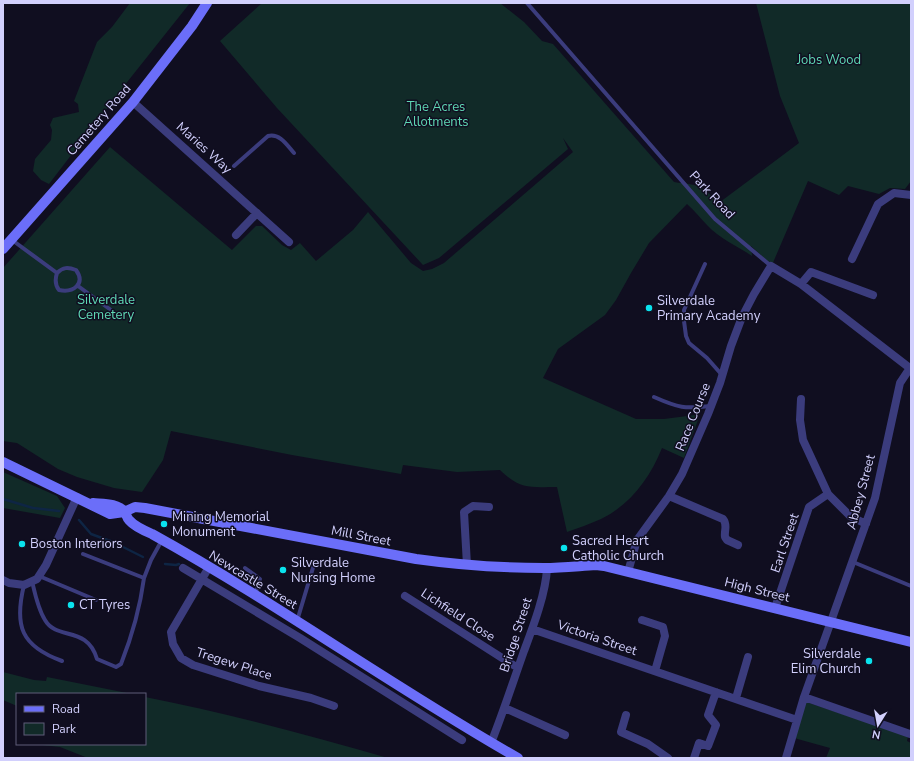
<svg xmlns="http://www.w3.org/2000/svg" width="914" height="761" viewBox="0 0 914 761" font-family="'Nunito Sans',sans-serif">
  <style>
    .green { fill: #112a28 }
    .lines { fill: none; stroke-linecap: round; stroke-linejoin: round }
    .stream { stroke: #0e2544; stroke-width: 2.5 }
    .lane { stroke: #3b3c7d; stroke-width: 4 }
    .street { stroke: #3b3c7d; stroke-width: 8 }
    .secondary { stroke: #6b6ef9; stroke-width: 10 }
    .poi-dot { fill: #0ae3ee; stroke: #100e20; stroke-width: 1.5 }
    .labels { text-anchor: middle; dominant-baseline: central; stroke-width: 3; stroke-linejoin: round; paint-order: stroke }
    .park-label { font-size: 13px; fill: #5fd9b5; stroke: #100e20 }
    .street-label { font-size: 13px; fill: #d2d0fd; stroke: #100e20 }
    .poi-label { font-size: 13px; fill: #d2d0fd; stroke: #100e20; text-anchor: start }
  </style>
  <rect width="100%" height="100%" fill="#100e20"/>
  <path class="green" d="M 130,3 L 190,3 L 128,81 L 49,184 L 41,180 L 33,171 L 35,159 L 51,140 L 52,130 L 50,125 L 53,118 L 79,112 L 78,104 L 74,101 L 97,42 L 112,27 Z
    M 262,3 L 500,3 L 524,22 L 542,41 L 553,44 L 674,182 C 685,184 696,183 705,190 C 710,194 713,199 720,202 L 799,143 L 780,96 L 756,3 L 911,3 L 911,181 L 905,189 L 890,188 L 879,194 L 848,186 L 839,195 L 808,181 L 772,265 L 751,246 L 752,256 C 737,246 719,238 707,225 C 700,218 695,211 687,204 L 649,243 L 631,273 L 616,300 L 605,315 L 558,349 L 543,378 L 636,419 L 664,419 L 695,415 L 698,420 L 684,458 L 662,448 C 650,478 630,505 601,519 C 590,524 578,528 567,532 L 557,487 C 530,487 521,490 500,470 L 457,472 L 403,465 L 401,474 L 292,455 L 171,431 L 163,460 L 142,492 L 114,488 L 77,477 L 58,469 L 17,443 L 3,441 L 3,268 L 110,147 L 232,250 L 256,226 L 262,226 L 282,245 L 291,250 L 300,243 L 316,261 L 353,230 L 368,212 L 411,263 L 423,271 L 432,269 L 444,263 L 573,152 L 563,138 L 568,149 L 439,258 L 423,265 L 277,108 L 220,41 Z
    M 3,472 L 57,496 L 65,508 L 60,518 L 3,508 Z
    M 3,672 L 34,680 L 46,681 L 47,677 L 132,694 L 17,694 L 17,706 L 3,700 Z
    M 145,697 C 227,713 308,735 388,758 L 88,758 L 60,747 L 33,744 L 145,744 Z
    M 806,702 L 908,736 L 907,741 L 911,743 L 911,758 L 826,758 L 830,748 L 794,738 Z"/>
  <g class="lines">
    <path class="stream" d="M 3,499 L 33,508 L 59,511
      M 79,520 L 91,534 L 113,542 L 143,557
      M 165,564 L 176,565 L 179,564"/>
    <path class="lane" d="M 527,3 L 715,219 L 771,266
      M 234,166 L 268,136 C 280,133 287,145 294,153
      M 12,240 L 57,273 C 63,267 68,267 76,270 C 86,284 73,293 59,290 C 55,285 55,279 57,273
      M 705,264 L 684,310 L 684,321 L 686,336 L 689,343 L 707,358 L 722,375
      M 78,286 L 115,313
      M 654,397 C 679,408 684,409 711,406
      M 83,554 L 144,578 L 151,560 L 162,540
      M 853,562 L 911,586
      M 245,568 L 260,579 L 255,595
      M 39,576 L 96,600
      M 32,581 C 35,594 38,609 45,620 C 57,641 87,625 97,659 L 116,667 L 121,664 C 132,636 140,608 144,578
      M 24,585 C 14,626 21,646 62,661
      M 297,621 L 315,561"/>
    <path class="street" d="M 133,102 L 289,242
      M 236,235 L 257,213
      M 852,259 L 878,204 L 894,193 L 911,195
      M 801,284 L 811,272 L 873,295
      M 801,399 L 800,420 L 803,440 L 828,494 L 850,516 L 866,524
      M 669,496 L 723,519 C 728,525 724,530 725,537 L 727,540 L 738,545
      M 467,565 L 464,512 L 473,506 L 489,507
      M 209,567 L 171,632 L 173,644 L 181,658 L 193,665 L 259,686 L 311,698 L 334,706
      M 183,568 L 300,638 L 462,740
      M 628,572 L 637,540 L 669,496 L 682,474 L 708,414 L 720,383 L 731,346 L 742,317 L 754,294 L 771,266 L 801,284 L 911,369
      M 3,580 L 9,583 L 24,585 L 37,579 L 46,565 L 77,497
      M 405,596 L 518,668
      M 775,608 L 809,507 L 828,494
      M 642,620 L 663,627 L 665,636 L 655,671
      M 532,629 L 797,720
      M 804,697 L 910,734
      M 736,698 L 748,657
      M 505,708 L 565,735
      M 626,715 L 621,732 L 648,744 L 668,758
      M 491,743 C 503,713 513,682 524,651 C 533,627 546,593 547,568
      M 694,758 L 699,743 L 708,746 L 716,725 L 708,715 L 716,692
      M 786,758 L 804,697 L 875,498 L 900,383 L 910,368"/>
    <path class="secondary" d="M 3,249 L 133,102 L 192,26 L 207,3
      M 3,462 L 110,514 L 124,512 L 135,507 L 145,508 L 416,559 C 459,565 502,568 544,568 C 562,568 579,566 596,565 L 604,566 L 911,642
      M 93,503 C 104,504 117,503 125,512 C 126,514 127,518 129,520 C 134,526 145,531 152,534 C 277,603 393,687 518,758"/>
  </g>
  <g class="poi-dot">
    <circle cx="649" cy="308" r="4"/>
    <circle cx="164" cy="524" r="4"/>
    <circle cx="22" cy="544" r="4"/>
    <circle cx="564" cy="548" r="4"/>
    <circle cx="283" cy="570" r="4"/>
    <circle cx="71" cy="605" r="4"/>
    <circle cx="869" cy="661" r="4"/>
  </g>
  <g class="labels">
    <g class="park-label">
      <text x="829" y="60">Jobs Wood</text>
      <text x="436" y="107">The Acres<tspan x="436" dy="15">Allotments</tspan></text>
      <text x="106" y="300">Silverdale<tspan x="106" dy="15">Cemetery</tspan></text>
    </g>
    <g class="street-label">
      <text transform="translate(99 120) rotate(-49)">Cemetery Road</text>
      <text transform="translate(204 148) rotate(42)">Maries Way</text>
      <text transform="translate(712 195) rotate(47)">Park Road</text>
      <text transform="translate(693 417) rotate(-68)">Race Course</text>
      <text transform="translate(861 492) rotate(-75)">Abbey Street</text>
      <text transform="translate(361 536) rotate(11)">Mill Street</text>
      <text transform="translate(785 543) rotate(-71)">Earl Street</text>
      <text transform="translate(253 580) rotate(31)">Newcastle Street</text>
      <text transform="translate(757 590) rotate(14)">High Street</text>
      <text transform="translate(458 615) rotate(33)">Lichfield Close</text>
      <text transform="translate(516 635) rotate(-72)">Bridge Street</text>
      <text transform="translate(597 638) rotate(19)">Victoria Street</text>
      <text transform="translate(234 664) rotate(18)">Tregew Place</text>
    </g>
    <g class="poi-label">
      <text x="657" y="301">Silverdale<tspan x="657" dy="15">Primary Academy</tspan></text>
      <text x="172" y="517">Mining Memorial<tspan x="172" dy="15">Monument</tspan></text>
      <text x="572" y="541">Sacred Heart<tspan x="572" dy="15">Catholic Church</tspan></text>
      <text x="30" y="544">Boston Interiors</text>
      <text x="291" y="563">Silverdale<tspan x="291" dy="15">Nursing Home</tspan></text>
      <text x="79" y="605">CT Tyres</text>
      <text x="861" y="654" text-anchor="end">Silverdale<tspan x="861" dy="15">Elim Church</tspan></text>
    </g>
  </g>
  <rect width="914" height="761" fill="none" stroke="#d2d0fd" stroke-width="8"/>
  <rect x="16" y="693" width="130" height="52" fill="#100e20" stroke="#5e5c78"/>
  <rect x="24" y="706" width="20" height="6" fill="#6b6ef9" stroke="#5e5c78"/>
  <text x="52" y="713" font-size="12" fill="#d2d0fd">Road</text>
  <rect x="24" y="723" width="20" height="12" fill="#112a28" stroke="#5e5c78"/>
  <text x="52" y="733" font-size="12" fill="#d2d0fd">Park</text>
  <g transform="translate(878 725) rotate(191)" stroke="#100e20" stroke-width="3" paint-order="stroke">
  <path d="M0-3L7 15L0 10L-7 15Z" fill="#d2d0fd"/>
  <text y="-6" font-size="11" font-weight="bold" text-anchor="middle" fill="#d2d0fd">N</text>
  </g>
</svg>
